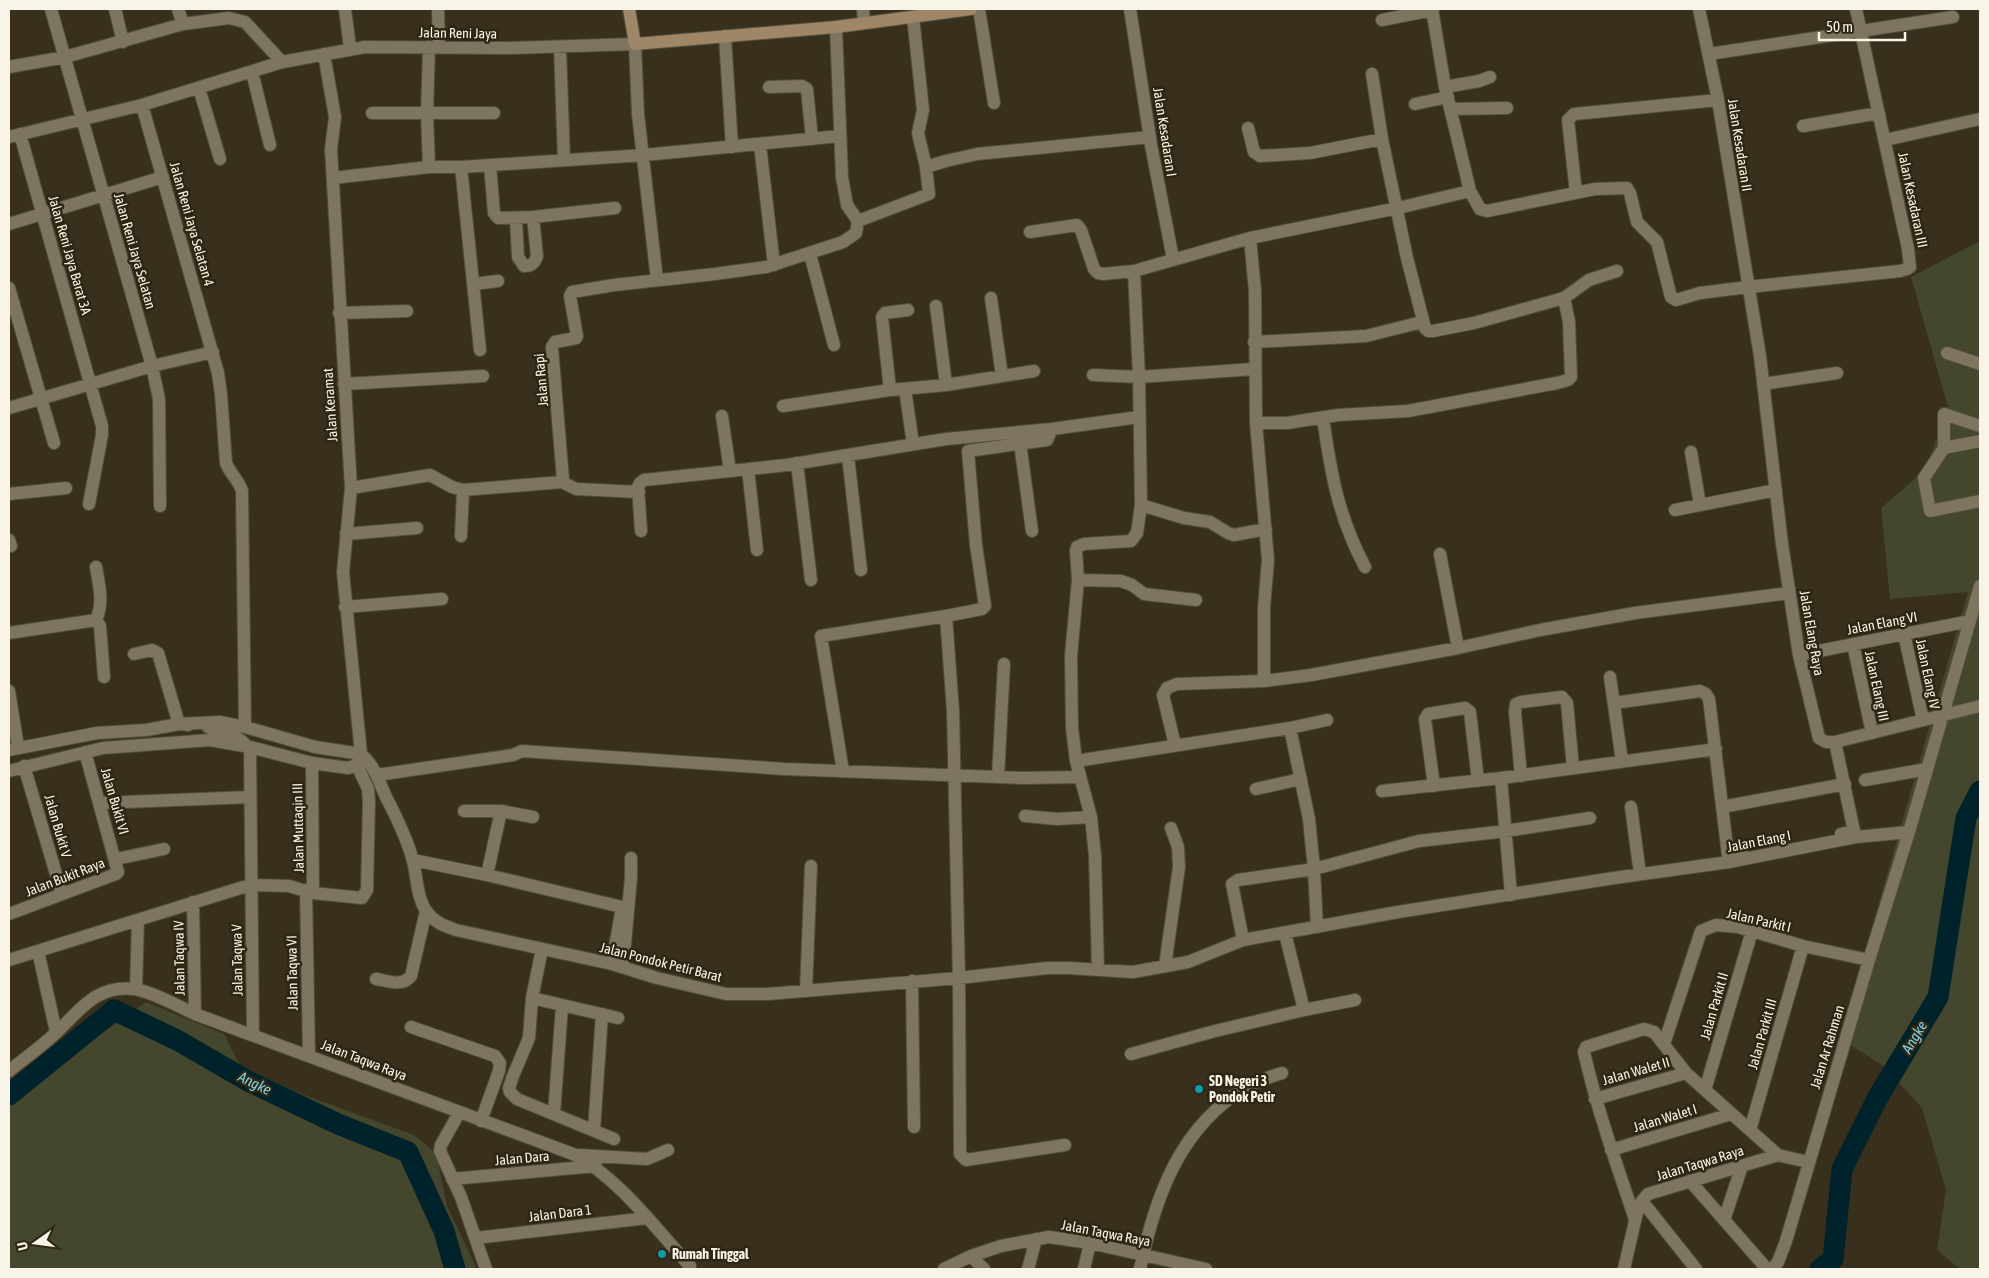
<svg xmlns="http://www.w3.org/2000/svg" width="1989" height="1278" viewBox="0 0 1989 1278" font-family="'Asap Condensed',sans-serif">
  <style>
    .green { fill: #44462d }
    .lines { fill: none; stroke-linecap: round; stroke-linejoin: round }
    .river { stroke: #00222b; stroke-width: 21 }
    .minor-casing { stroke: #534d3b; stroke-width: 14 }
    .secondary-casing { stroke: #534d3b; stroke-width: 14 }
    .minor { stroke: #7e7560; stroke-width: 12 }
    .secondary { stroke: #9e8666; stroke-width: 12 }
    .culture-dot { fill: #0f9aa8; stroke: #2e2613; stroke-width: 2 }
    .labels { text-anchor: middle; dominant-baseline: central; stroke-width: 5; stroke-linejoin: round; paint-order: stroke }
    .street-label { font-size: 14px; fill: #f8f4e7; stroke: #2e2613 }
    .poi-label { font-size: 14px; font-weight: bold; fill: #f8f4e7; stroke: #2e2613; text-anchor: start }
    .water-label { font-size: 15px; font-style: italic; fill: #80d2e9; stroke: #2e2613 }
  </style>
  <rect width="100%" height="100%" fill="#38301d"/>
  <path class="green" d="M 1980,241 L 1980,1269 L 1960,1269 L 1937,1250 L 1946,1190 L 1922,1108 L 1884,1066 L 1840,1039 L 1968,592 L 1890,599 L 1881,508 L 1925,470 L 1948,407 L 1911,277 Z
    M 146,1002 L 224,1034 L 240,1066 L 299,1093 L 414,1135 L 436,1153 L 447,1206 L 477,1269 L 9,1269 L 9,1099 Z"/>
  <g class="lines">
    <path class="river" d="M 9,1095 L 114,1010 L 177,1040 L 248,1081 L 338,1124 L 408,1152 L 444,1231 L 455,1269
      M 1820,1269 L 1833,1259 L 1842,1169 L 1878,1097 L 1938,997 L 1966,818 L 1980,791"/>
    <g class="minor-casing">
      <path id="minor" d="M 51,9 L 152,366 L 159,399 L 160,506
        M 115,9 L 123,42
        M 178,9 L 183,24
        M 345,9 L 350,48
        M 438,9 L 439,47
        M 863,9 L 864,23
        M 979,9 L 994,103
        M 1130,9 L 1151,145 L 1173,259
        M 1432,9 L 1445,87 L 1470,191 L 1480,209 L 1487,211 L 1595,189 L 1627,188 L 1630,193 L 1637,222 L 1657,242 L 1671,297 L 1676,300 L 1700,293 L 1748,287 L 1900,271 L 1907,269 L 1910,267 L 1908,249 L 1856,9
        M 1699,9 L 1718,100 L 1760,356 L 1782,544 L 1799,655 L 1819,738 L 1826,742 L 1835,742 L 1980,706
        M 1382,20 L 1433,10
        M 836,27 L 842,177 L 847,205 L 858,221 L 929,194 L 926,167 L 918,133 L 923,110 L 913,17
        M 725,36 L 732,147
        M 560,48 L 564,160
        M 1709,54 L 1953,17
        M 282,62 L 365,47 L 511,48 L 635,44 L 638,114 L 657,280
        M 9,67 L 65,57 L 183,24 L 229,18 L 245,22 L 282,62 L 142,105 L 9,137
        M 252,72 L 270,145
        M 769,87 L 802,86 L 807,89 L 812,139
        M 1445,87 L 1479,81 L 1490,77
        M 199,88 L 220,159
        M 1415,104 L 1448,97
        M 142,105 L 218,373 L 221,394 L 226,463 C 230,474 239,480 242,491 L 245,727
        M 1451,109 L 1507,108
        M 372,113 L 494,113
        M 1803,126 L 1879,113
        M 1248,128 L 1254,152 L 1260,156 L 1310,153 L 1382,139
        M 20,134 L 102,426 L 102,435 L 89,504
        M 1885,140 L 1980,119
        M 760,145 L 774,265
        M 490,165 L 494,213 L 498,218 L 533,217 L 615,208
        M 429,167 L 427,114 L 429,47
        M 461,167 L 480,350
        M 926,167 L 946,161 L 977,154 L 1150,137
        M 333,178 L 429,167 L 461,167 L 644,155 L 840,136
        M 1576,193 L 1568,120 L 1574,114 L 1718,100
        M 516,218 L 518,257 L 524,266 C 532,266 535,263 537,256 L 533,217
        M 9,224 L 163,177
        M 1030,232 L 1077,225 L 1081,230 L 1094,269 L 1098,273 L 1103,274 L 1134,271 L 1250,238 L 1398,208 L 1470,191
        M 1250,238 L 1255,291 L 1256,423 L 1268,560 L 1264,608 L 1264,681
        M 810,254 L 834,345
        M 474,284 L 498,281
        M 9,288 L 54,443
        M 991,298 L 1002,376
        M 1564,298 L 1589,280 L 1617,271
        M 936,306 L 946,385
        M 339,313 L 407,311
        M 1254,342 L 1366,336 L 1422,322
        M 1947,353 L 1980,364
        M 1093,375 L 1139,377 L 1254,369
        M 344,384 L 483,376
        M 1763,384 L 1837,373
        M 905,389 L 913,444
        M 890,390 L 882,317 L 885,313 L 908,310
        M 783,406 L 890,390 L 946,385 L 1034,371
        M 9,408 L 152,366 L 213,352
        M 722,416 L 730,471
        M 1323,418 C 1331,474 1338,516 1365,567
        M 1256,423 L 1287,423 L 1338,415 L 1408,411 L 1557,383 L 1568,380 L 1571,377 L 1569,322 L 1564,298 L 1474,323 L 1433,331 L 1428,331 L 1425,328 L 1407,258 L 1382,139 L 1372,74
        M 1980,426 L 1944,414 L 1944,448 L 1924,478 L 1930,511 L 1980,501
        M 1052,429 L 1047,440 L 968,451 L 976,545 L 985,606 L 982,609 L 946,616 L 953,711 L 959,978 L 960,1154 L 966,1160 L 1065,1145
        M 1020,443 L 1032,531
        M 1944,448 L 1980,441
        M 1691,452 L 1700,505
        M 848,456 L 861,570
        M 797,463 L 811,580
        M 748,469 L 757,550
        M 562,482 L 563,480 L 552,347 L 555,342 L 576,338 L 577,336 L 570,296 L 572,292 L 614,285 L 715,274 L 766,267 L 843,242 L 856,233 L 858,221
        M 562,482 L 576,489 L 639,492
        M 351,488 L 430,475 L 452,487 L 463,490 L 562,482
        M 9,494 L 66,488
        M 1141,505 L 1184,518 L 1210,522 L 1228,533 L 1234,535 L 1266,529
        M 1675,510 L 1776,490
        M 641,531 L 638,487 L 640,483 L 644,480 L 787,465 L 946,439 L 1052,429 L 1139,417
        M 346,534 L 417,528
        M 461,536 L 463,490
        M 9,540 L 11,546
        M 1440,554 L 1458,648
        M 96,567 C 99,585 104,602 96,620
        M 1078,580 L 1121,581 L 1132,585 L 1144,594 L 1196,600
        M 345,607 L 442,599
        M 9,633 L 96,620 L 100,626 L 104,677
        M 1904,634 L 1923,720
        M 1853,644 L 1872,733
        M 134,654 L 152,650 L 158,653 L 179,724 L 188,725
        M 1799,655 L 1970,621
        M 1610,677 L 1622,761
        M 9,691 L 18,747
        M 1614,703 L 1700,691 L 1706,694 L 1709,699 L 1728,855 L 1742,853
        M 208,727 L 235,736 L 244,743
        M 1290,728 L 1309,819 L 1314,869 L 1317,927
        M 1835,742 L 1854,831 L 1841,834
        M 1175,745 L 1163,695 L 1167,688 L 1177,684 L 1264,681 L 1311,675 L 1458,648 L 1540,630 L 1635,613 L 1789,593
        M 250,747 L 253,1035
        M 9,750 L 97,733 L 146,730 L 179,724 L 220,722 L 245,727 L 315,747 L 361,754
        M 361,754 C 374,765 379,781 386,797 C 397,818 407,838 413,861 C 417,877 417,899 427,912 C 435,923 445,926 456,930 L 612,964 L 657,978 L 726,994 L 768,994 L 959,978 L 1047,968 L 1069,968 L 1133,972 L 1188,962 L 1243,940 L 1398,912 L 1614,878 L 1729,862 L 1856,837 L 1909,832
        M 1076,761 L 1290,728 L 1327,720
        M 312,763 L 313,893
        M 24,766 L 62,894
        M 9,771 L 103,748 L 210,740 L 250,747 L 312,763 L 348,768 L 357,765
        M 843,771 L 821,636 L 946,616
        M 377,775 L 513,755 L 522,751 L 785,769 L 1023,778 L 1079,777
        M 1521,776 L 1515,712 L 1516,704 L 1521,702 L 1562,697 L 1567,703 L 1573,768
        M 998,777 L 1004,664
        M 1501,778 L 1511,895
        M 1865,780 L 1927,769
        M 1434,786 L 1425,719 L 1428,714 L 1465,708 L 1470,712 L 1478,781
        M 1256,789 L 1301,779
        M 1382,791 L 1501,778 L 1716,749
        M 100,803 L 250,797
        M 1631,807 L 1640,874
        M 1722,807 L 1845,784
        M 464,811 L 501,811 L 533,817
        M 1025,816 L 1057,819 L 1091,817
        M 116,859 L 164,849
        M 413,860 L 487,875 L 622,907 L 612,964
        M 487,875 L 501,811
        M 306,890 L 309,1055
        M 193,902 L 195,1014
        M 9,914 L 116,874 L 118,872 L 85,752
        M 1285,933 L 1304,1010
        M 1243,940 L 1232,884 L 1238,880 L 1314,869 L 1419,841 L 1506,831 L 1590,818
        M 542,949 L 532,998 L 529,1038 L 513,1076 L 509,1088 L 510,1092 L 517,1099 L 614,1139
        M 38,951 L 56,1032
        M 9,960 L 250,885 L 289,886 L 313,893 L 362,898 L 367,890 L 369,801 L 368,789 L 357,765 L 361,754 L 343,572 L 351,488 L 331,149 L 335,117 L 324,54
        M 1165,966 L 1179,867 L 1178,847 L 1171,828
        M 623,967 L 631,877 L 631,858
        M 1098,969 L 1095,856 L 1091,817 L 1076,761 L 1072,728 L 1071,656 L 1078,580 L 1076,551 L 1077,547 L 1084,544 L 1131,541 L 1137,533 L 1141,505 L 1139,377 L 1134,271
        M 376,979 C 389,981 402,987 411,976 L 426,911
        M 912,981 L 914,1127
        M 136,989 L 138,920
        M 806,991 L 811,866
        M 532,998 L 618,1018
        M 411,1027 L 495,1056 L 500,1063 L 499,1071 L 481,1121
        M 1664,1044 L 1701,931 L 1716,925 L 1738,927 L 1803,946 L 1869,960
        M 1131,1054 L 1215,1031 L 1304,1010 L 1355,1000
        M 9,1071 C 25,1058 42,1046 57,1032 C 81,1009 96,985 134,989 C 153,992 178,1006 195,1014 L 573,1154 C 618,1177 656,1229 690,1266 L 690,1269
        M 1705,1090 L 1752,931
        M 1595,1099 L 1686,1073
        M 459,1113 L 441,1145 L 440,1151 L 461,1197 L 486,1269
        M 554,1114 L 562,1006
        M 594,1130 L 602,1014
        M 1750,1130 L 1803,946
        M 1611,1150 L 1731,1114
        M 578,1155 L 647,1159 L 668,1150
        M 452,1179 L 596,1166
        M 1690,1181 L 1767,1269
        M 1642,1201 L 1696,1269
        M 1635,1219 C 1616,1163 1597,1109 1584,1052 L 1586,1047 L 1644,1029 L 1654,1032 L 1686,1073 L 1778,1155
        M 1724,1220 L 1742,1166
        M 476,1238 L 647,1218
        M 971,1256 L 984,1269
        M 944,1269 L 971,1256 L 1001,1246 L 1049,1237 L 1090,1243 L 1206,1269
        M 1028,1269 L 1036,1239
        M 1084,1269 L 1090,1243
        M 1140,1269 C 1155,1197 1180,1126 1247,1087 C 1258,1080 1271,1077 1282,1073
        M 1624,1269 L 1638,1208 L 1642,1201 L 1648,1194 L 1778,1155 L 1808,1162
        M 1772,1269 L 1778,1262 L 1786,1241 L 1869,960 L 1909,832 L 1980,586"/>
    </g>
    <g class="secondary-casing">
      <path id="secondary" d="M 629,9 L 635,44 L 836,27 L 971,9"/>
    </g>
    <use href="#minor" class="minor"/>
    <use href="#secondary" class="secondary"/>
  </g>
  <g class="culture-dot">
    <circle cx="1199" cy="1089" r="5"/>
    <circle cx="662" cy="1254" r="5"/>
  </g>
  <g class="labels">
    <g class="street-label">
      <text transform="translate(458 33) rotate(1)">Jalan Reni Jaya</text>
      <text transform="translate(1165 132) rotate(81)">Jalan Kesadaran I</text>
      <text transform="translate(1740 145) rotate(81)">Jalan Kesadaran II</text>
      <text transform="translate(1913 200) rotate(78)">Jalan Kesadaran III</text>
      <text transform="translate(192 224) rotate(74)">Jalan Reni Jaya Selatan 4</text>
      <text transform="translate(135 251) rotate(74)">Jalan Reni Jaya Selatan</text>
      <text transform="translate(70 255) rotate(74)">Jalan Reni Jaya Barat 3A</text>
      <text transform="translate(541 380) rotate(-95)">Jalan Rapi</text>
      <text transform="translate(330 405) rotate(-94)">Jalan Keramat</text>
      <text transform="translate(1882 623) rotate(-11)">Jalan Elang VI</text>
      <text transform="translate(1812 633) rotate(80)">Jalan Elang Raya</text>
      <text transform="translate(1928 674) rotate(78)">Jalan Elang IV</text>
      <text transform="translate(1877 686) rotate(78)">Jalan Elang III</text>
      <text transform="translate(115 801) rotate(74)">Jalan Bukit VI</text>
      <text transform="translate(58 826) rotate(74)">Jalan Bukit V</text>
      <text transform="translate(298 828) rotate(-91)">Jalan Muttaqin III</text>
      <text transform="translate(1759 841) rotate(-11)">Jalan Elang I</text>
      <text transform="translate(65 877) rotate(-21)">Jalan Bukit Raya</text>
      <text transform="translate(1759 920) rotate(13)">Jalan Parkit I</text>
      <text transform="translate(179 958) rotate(-91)">Jalan Taqwa IV</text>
      <text transform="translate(237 960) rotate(-91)">Jalan Taqwa V</text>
      <text transform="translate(661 962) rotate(14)">Jalan Pondok Petir Barat</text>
      <text transform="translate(292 973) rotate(-91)">Jalan Taqwa VI</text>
      <text transform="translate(1714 1006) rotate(-74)">Jalan Parkit II</text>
      <text transform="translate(1762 1034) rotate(-74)">Jalan Parkit III</text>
      <text transform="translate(1827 1047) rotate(-73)">Jalan Ar Rahman</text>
      <text transform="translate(364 1060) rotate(21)">Jalan Taqwa Raya</text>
      <text transform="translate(1636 1071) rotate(-16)">Jalan Walet II</text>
      <text transform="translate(1665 1118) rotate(-17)">Jalan Walet I</text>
      <text transform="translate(522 1158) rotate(-5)">Jalan Dara</text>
      <text transform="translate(1700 1163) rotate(-17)">Jalan Taqwa Raya</text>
      <text transform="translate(560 1213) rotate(-7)">Jalan Dara 1</text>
      <text transform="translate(1106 1233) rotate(11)">Jalan Taqwa Raya</text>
    </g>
    <g class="poi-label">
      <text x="1209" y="1081">SD Negeri 3<tspan x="1209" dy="16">Pondok Petir</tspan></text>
      <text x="672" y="1254">Rumah Tinggal</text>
    </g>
    <g class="water-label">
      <text transform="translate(1914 1037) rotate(-59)">Angke</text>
      <text transform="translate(255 1083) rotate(26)">Angke</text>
    </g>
  </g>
  <rect width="1989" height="1278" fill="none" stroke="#f8f4e7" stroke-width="20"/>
  <g transform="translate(35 1243) rotate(256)" stroke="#2e2613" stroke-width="4" paint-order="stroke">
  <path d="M0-4L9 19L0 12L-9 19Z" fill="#f8f4e7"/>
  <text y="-8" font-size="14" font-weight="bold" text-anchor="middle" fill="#f8f4e7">U</text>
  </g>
  <path d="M1819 32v8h86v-8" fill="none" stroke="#f8f4e7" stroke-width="2.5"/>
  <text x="1826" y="32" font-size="15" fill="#f8f4e7" stroke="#2e2613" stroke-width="4" paint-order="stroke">50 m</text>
</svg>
